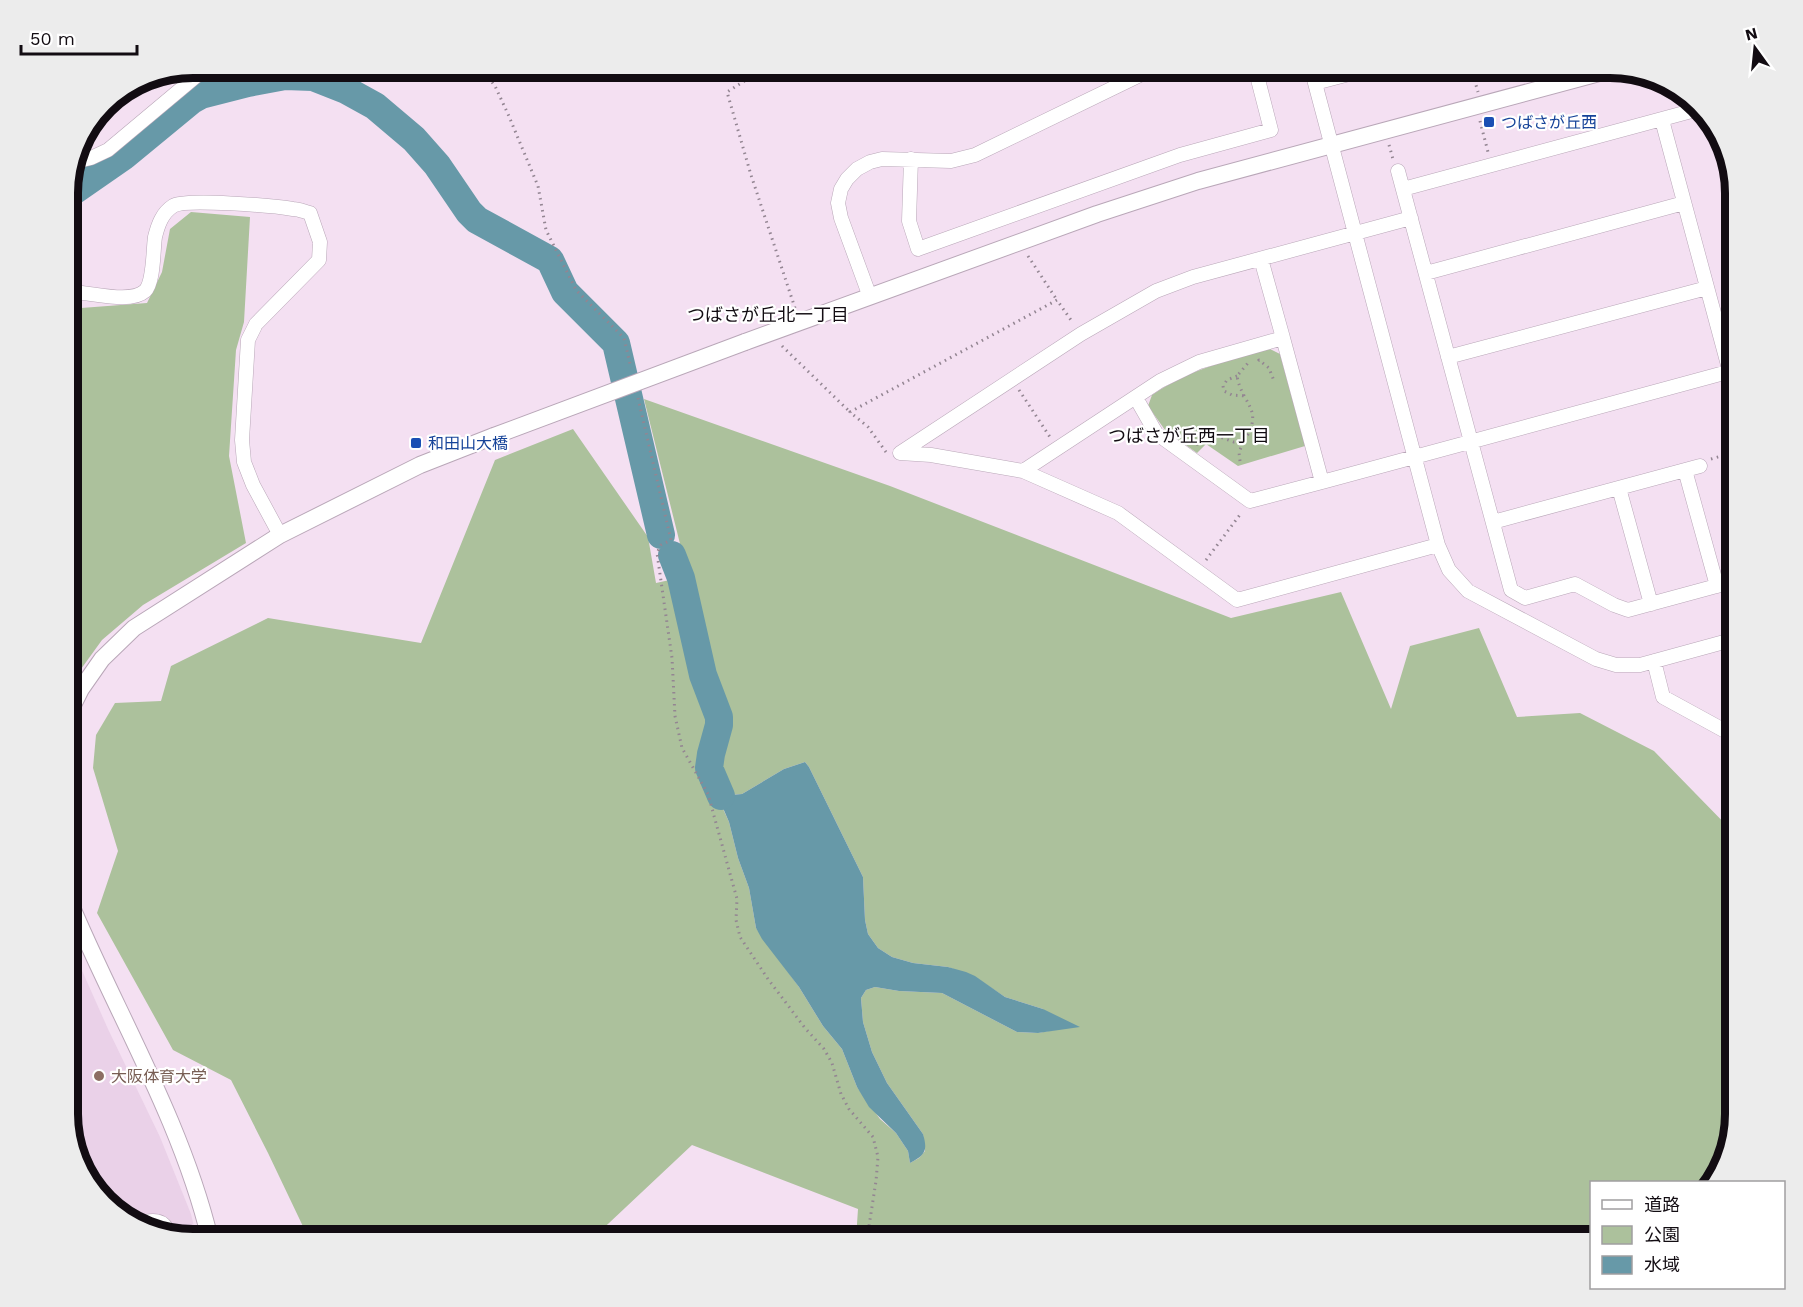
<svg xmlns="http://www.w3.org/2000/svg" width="1803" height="1307" viewBox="0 0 1803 1307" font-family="'Work Sans','Noto Sans JP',sans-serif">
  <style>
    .built { fill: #ead1e8 }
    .green { fill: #acc19c; fill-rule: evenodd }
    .water { fill: #6799a8 }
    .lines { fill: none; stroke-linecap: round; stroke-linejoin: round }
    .river { stroke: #6799a8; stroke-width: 28 }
    .service-casing { stroke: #b9a7b8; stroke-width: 8 }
    .minor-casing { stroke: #b9a7b8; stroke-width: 15 }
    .tertiary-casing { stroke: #b9a7b8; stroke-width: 18 }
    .path { stroke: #938592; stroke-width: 3; stroke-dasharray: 1.5 4.5; stroke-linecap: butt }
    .service { stroke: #fff; stroke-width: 7 }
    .minor { stroke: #fff; stroke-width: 14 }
    .tertiary { stroke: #fff; stroke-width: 16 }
    .tertiary-bridge-casing { stroke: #b9a7b8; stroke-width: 18; stroke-linecap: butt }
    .tertiary-bridge { stroke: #fff; stroke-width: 16 }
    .transit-dot { fill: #1a4fb4; stroke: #fff; stroke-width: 2 }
    .education-dot { fill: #8d6e63; stroke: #fff; stroke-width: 2 }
    .labels { text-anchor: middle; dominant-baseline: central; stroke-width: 4.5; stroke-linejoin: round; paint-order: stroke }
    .transit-label { font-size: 16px; fill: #164399; stroke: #fff; text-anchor: start }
    .education-label { font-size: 16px; fill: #785e54; stroke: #fff; text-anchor: start }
    .neighbourhood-label { font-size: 18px; fill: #120c12; stroke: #fff }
    .rim { fill: none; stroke: #120c12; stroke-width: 8 }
  </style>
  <rect width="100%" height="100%" fill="#f4e0f2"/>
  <path class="built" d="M 68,939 L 108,1029 L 160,1137 L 191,1214 L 197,1239 L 193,1239 L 117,1214 L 84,1176 L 68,1122 Z"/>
  <path class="green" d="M 191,212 L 250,217 L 244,322 L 236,350 L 229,456 L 246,543 L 143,605 L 102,640 L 68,687 L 68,309 L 147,303 L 162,272 L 170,229 Z
    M 1270,349 L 1280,354 L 1305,446 L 1238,466 L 1206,444 L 1197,453 L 1165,430 L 1148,406 L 1152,395 C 1189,370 1227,360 1270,349 Z
    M 644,399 L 890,486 L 1231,618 L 1341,592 L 1391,709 L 1410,646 L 1479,628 L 1517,717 L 1580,713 L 1654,751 L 1735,834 L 1735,1114 L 1712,1182 L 1592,1182 L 1591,1239 L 856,1239 L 858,1209 L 692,1145 L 592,1239 L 309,1239 L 268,1153 L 231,1080 L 173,1050 L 97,913 L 118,851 L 93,768 L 96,735 L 115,703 L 161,701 L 171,666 L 268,618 L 421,643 L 495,460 L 573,429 L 648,537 L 656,583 L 688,576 ZM 805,762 L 809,767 L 863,877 L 865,920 L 868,934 L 878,948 L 892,957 L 913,963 L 948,967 L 975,977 L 1005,997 L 1043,1009 L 1054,1030 L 1038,1033 L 1017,1032 L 942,993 L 899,991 L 875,987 L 866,990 L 861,998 L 863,1022 L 872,1052 L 887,1083 L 923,1134 L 925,1151 L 919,1158 L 910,1163 L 908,1151 L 896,1133 L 880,1119 L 857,1087 L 842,1049 L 823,1026 L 799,987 L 756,928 L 749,888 L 738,858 L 729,822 L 720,802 L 721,796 L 742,794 L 784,769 Z"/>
  <path class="water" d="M 805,762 L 809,767 L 863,877 L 865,920 L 868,934 L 878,948 L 892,957 L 913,963 L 948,967 L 966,972 L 975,976 L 1005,997 L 1043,1009 L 1080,1027 L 1038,1033 L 1017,1032 L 942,993 L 899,991 L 875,987 L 866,990 L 861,998 L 863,1022 L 872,1052 L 887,1083 L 923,1134 C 928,1151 925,1155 910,1163 L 908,1151 L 896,1133 L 869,1107 L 857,1087 L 842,1049 L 823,1026 L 799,987 L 762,939 L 756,928 L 749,888 L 738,858 L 729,822 L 720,801 L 721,796 L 742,794 L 784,769 Z"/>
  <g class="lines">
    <path class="river" d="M 68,193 L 75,190 L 124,156 L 192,100 L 201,95 L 248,83 L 285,76 L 313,77 L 346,90 L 375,106 L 414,139 L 437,165 L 469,212 L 477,220 L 550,260 L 565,292 L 616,343 L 661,535
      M 672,555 L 681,578 L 703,675 L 719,717 L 719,725 L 711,754 L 709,768 L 721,796"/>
    <g class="service-casing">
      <path id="service" d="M 136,1220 C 152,1216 166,1214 173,1233"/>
    </g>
    <g class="minor-casing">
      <path id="minor" d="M 1311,68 L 1438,545 L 1449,570 L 1468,591 L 1596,659 L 1616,665 L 1640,665 L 1735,639
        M 1315,83 L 1372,68
        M 1662,120 L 1735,391
        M 911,159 L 909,221 L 918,249 L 1180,155 L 1271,130 L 1255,68
        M 74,162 L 91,158 L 108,150 L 206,68
        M 1398,171 L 1511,590 L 1525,598 L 1575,584 L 1614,605 L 1628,610 L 1735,581
        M 1403,189 L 1699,109
        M 1261,259 L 1283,338 L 1199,362 L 1160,381 L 1023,471 L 931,455 L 900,453 L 1081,334 L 1156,291 L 1193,277 L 1411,218
        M 1426,273 L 1684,203
        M 68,292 C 88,291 129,305 145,291 C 154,282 153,250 155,237 C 158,225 162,213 173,206 C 185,198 274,206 293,209 C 299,209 305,212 310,213 L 320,242 L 319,260 L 256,324 L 248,340 L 242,440 L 244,462 L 253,485 L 280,535
        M 870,297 L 841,218 L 838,203 L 841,189 L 847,179 L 857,169 L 870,162 L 882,159 L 951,161 L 975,155 L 1142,74 L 1151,68
        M 1448,357 L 1707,288
        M 1136,398 L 1156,433 L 1250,501 L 1322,482 L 1283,338
        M 1685,470 L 1717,586
        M 1023,471 L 1118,513 L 1237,600 L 1438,545
        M 1322,482 L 1735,370
        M 1619,488 L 1651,604
        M 1493,522 L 1700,466
        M 1654,661 L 1663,697 L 1727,732 L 1735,730"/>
    </g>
    <g class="tertiary-casing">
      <path id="tertiary" d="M 745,342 L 1097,214 L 1198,181 L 1614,69
        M 68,715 L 81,689 L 102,659 L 134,628 L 280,535 L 420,465 L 494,436
        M 68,898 C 115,1011 181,1119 210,1239"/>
    </g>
    <path class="path" d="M 481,68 L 495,86 L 508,114 L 538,186 L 546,230 L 576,290 L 624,338 L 631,368
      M 765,68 L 727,92 L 751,175 L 795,308
      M 1471,68 L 1478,92
      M 1480,121 L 1488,152
      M 1389,145 L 1393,159
      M 1028,256 L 1057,300
      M 782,346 L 850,412
      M 1258,361 L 1259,360 L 1269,368 L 1274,381
      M 1237,376 L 1227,380 L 1223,386 L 1224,391 L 1232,395 L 1246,396
      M 1019,390 L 1050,437
      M 638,398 L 671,540 L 661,545 L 657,553 L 672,658 L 675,716 L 682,748 L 708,794 L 737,899 L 736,920 L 740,937 L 768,979 L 805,1028 L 824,1049 L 832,1063 L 841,1094 L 849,1109 L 873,1137 L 878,1157 L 876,1181 L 869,1226 L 864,1239
      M 1196,445 L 1203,438 L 1212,434 L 1234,442 L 1244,441 C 1265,409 1242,405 1237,376 L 1248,363
      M 886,452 L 868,427 L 850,412 L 1057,300 L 1073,323
      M 1711,459 L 1735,452
      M 1240,461 L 1239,452 L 1244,441
      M 1206,560 L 1242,512"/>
    <use href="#service" class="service"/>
    <use href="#minor" class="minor"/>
    <use href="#tertiary" class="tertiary"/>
    <g class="tertiary-bridge-casing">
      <path id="tertiary-bridge" d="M 494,436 L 745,342"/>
    </g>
    <use href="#tertiary-bridge" class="tertiary-bridge"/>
  </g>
  <g class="transit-dot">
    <rect x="1483" y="116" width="12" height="12" rx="3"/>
    <rect x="410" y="437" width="12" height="12" rx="3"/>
  </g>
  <circle class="education-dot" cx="99" cy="1076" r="6"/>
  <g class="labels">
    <g class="transit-label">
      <text x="1501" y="122">つばさが丘西</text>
      <text x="428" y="443">和田山大橋</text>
    </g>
    <g class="education-label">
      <text x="111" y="1076">大阪体育大学</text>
    </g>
    <g class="neighbourhood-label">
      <text x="768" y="314">つばさが丘北一丁目</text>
      <text x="1189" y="435">つばさが丘西一丁目</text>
    </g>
  </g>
  <path d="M0 0H1803V1307H0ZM193 78H1610A115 115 0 0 1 1725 193V1114A115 115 0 0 1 1610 1229H193A115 115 0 0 1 78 1114V193A115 115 0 0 1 193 78Z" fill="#ececec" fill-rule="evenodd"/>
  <path class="rim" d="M193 78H1610A115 115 0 0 1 1725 193V1114A115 115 0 0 1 1610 1229H193A115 115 0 0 1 78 1114V193A115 115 0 0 1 193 78Z"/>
  <rect x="1590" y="1181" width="195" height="108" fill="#ffffff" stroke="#a09ea0" stroke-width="1.5"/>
  <rect x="1602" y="1200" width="30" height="9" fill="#ffffff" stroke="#a09ea0" stroke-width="1.5"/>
  <text x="1644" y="1211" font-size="18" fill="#120c12">道路</text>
  <rect x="1602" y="1226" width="30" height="18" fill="#acc19c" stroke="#a09ea0" stroke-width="1.5"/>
  <text x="1644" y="1241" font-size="18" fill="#120c12">公園</text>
  <rect x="1602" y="1256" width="30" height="18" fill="#6799a8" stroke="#a09ea0" stroke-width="1.5"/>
  <text x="1644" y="1271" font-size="18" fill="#120c12">水域</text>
  <g transform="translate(1755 48) rotate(345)" stroke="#ffffff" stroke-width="4.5" paint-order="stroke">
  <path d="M0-4.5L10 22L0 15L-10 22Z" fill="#120c12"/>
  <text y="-9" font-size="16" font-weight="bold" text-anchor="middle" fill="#120c12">N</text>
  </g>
  <path d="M21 45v9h116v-9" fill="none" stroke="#120c12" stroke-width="3"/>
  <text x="30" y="45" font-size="18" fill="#120c12" stroke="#ffffff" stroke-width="4.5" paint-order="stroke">50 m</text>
</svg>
